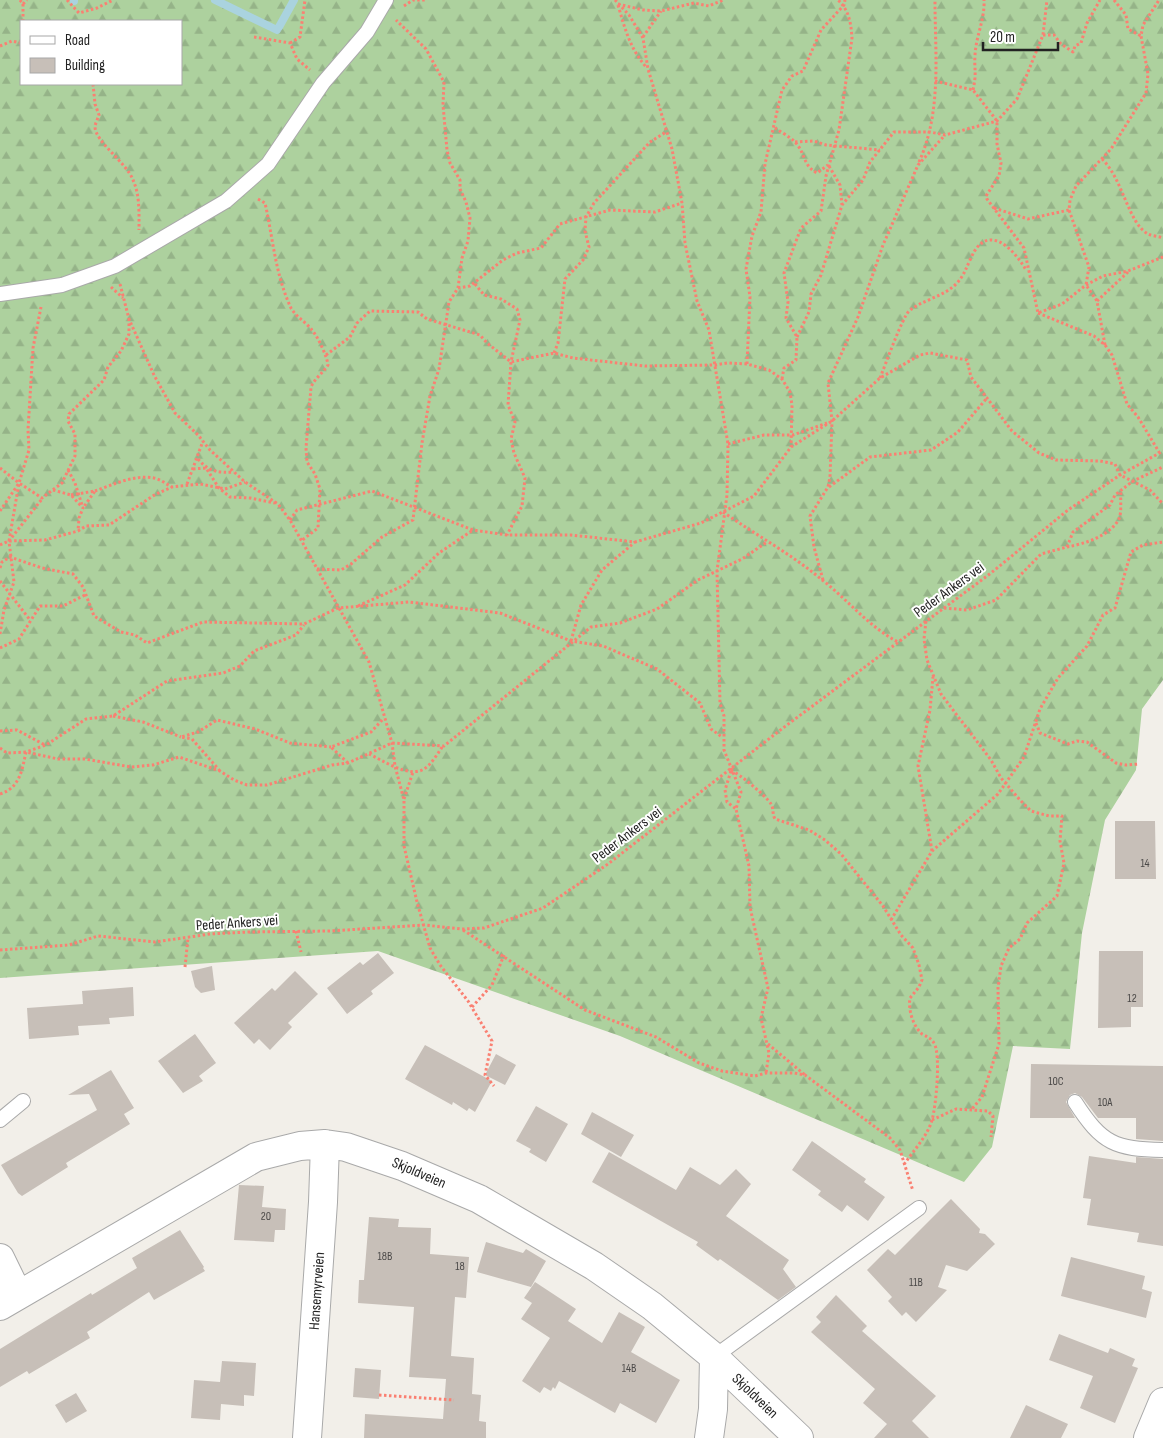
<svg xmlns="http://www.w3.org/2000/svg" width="1163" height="1438" viewBox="0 0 1163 1438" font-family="'Sofia Sans Condensed',sans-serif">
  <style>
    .forest { fill: url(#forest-firs); fill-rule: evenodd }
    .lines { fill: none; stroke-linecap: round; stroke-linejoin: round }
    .stream { stroke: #aad3df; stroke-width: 8 }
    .building { fill: #c7bfb8 }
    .service-casing { stroke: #a9a9a9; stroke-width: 16 }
    .minor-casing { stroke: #a9a9a9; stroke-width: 30 }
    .path { stroke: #fa8072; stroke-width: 3; stroke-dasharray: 2.5 2.5; stroke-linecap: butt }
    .service { stroke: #fff; stroke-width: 14 }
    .minor { stroke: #fff; stroke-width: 28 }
    .labels { text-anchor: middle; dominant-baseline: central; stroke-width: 4; stroke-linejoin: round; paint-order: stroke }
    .number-label { font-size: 12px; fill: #4b4948 }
    .street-label { font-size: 15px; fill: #222; stroke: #fff }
  </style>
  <defs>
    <pattern id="forest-firs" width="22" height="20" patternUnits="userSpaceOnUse" patternTransform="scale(1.25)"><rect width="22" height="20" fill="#add19e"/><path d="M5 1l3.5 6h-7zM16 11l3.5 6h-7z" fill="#95b388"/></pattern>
  </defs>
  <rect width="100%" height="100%" fill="#f2efe9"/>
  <path class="forest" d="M 0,0 L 1163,0 L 1163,680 L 1142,709 L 1136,770 L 1105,820 L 1082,933 L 1070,1049 L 1013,1046 L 992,1147 L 964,1182 L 620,1036 L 378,951 L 0,978 ZM 21,21 L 181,21 L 181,84 L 21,84 Z"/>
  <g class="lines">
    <path class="stream" d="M 215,0 L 277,30
      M 74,1 L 74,0
      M 279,27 L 294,0"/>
  </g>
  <path class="building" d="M 1115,821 L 1155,821 L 1156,879 L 1115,879 Z
    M 1099,951 L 1143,951 L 1143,1007 L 1131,1007 L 1131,1027 L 1098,1028 Z
    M 378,953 L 394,973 L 371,991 L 373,994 L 347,1014 L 327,988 L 360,962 L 363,965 Z
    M 212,966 L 215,990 L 201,993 L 195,987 L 191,971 Z
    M 295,971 L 318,994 L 288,1023 L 292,1027 L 270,1050 L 259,1039 L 254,1044 L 234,1023 L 272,988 L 275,991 Z
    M 133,987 L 134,1016 L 109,1018 L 110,1024 L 78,1026 L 79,1035 L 29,1039 L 27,1008 L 83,1004 L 82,991 Z
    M 195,1034 L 216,1063 L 199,1076 L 203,1081 L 183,1093 L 158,1061 Z
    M 425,1045 L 492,1081 L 475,1112 L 469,1108 L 467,1111 L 453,1102 L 452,1105 L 405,1079 Z
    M 496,1054 L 516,1065 L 505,1085 L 485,1075 Z
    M 1031,1064 L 1163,1066 L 1163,1141 L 1136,1139 L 1136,1118 L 1098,1118 L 1082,1097 L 1075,1093 L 1070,1095 L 1066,1102 L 1075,1118 L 1030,1118 Z
    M 111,1070 L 134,1108 L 124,1114 L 130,1124 L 66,1163 L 68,1167 L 22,1196 L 18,1193 L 1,1165 L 97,1110 L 89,1094 L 68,1095 Z
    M 536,1106 L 568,1124 L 546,1162 L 529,1152 L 531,1149 L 516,1141 Z
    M 592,1112 L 634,1135 L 621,1157 L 581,1134 Z
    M 812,1141 L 866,1179 L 864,1182 L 885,1197 L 868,1221 L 847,1205 L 842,1212 L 818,1195 L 821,1191 L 792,1170 Z
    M 609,1152 L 676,1190 L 690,1167 L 720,1185 L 736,1169 L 751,1184 L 726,1216 L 789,1260 L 783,1269 L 796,1287 L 778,1300 L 720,1259 L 718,1261 L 696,1245 L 698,1242 L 592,1182 Z
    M 1089,1156 L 1136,1163 L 1136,1157 L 1163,1159 L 1163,1246 L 1137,1242 L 1139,1233 L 1087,1225 L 1091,1199 L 1083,1198 Z
    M 239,1185 L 264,1186 L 262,1207 L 286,1209 L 285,1230 L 275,1230 L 274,1242 L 234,1240 Z
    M 951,1199 L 980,1229 L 979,1233 L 985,1234 L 995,1244 L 967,1271 L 946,1265 L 938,1287 L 947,1290 L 916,1322 L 906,1312 L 902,1316 L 888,1301 L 892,1297 L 867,1270 L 888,1249 L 895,1255 Z
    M 369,1217 L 399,1219 L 398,1227 L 431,1228 L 430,1254 L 469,1257 L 466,1298 L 455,1297 L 451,1356 L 474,1358 L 472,1394 L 481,1395 L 479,1421 L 486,1422 L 486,1438 L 364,1438 L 365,1414 L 443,1419 L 446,1379 L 409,1377 L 414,1307 L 358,1303 L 359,1280 L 364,1280 Z
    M 180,1230 L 204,1267 L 203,1268 L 205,1271 L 154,1300 L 149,1292 L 87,1332 L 90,1338 L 29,1374 L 27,1371 L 0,1387 L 0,1349 L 91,1293 L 92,1295 L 137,1268 L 132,1258 Z
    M 486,1242 L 523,1253 L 526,1249 L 546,1261 L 531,1287 L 477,1272 Z
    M 1071,1257 L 1145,1276 L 1142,1289 L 1152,1292 L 1146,1318 L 1061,1296 Z
    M 535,1282 L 576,1309 L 568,1321 L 602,1343 L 619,1312 L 645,1327 L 631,1352 L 680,1380 L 656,1423 L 620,1403 L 615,1413 L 559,1381 L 555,1389 L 553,1387 L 551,1391 L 544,1387 L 540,1393 L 522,1381 L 550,1338 L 521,1319 L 532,1303 L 524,1298 Z
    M 836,1295 L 867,1326 L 862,1331 L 936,1396 L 912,1421 L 929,1438 L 874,1438 L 887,1424 L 863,1403 L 875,1389 L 811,1332 L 821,1322 L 816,1317 Z
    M 1059,1334 L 1108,1353 L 1110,1348 L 1135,1359 L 1132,1366 L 1138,1368 L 1115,1423 L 1080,1408 L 1093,1376 L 1049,1360 Z
    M 222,1361 L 256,1363 L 254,1396 L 244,1395 L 244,1406 L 221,1404 L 220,1420 L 191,1418 L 194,1380 L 220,1382 Z
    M 355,1368 L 381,1370 L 379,1399 L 353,1397 Z
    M 76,1393 L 87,1411 L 66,1423 L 55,1405 Z
    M 1026,1405 L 1068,1424 L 1061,1438 L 1010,1438 Z"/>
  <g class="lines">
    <g class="service-casing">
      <path id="service" d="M 0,294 L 62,285 L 115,266 L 226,201 L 268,164 L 323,83 L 367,32 L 386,0
        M 1075,1102 C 1102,1144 1115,1149 1163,1150
        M 0,1120 L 23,1101
        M 714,1357 L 919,1208"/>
    </g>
    <g class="minor-casing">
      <path id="minor" d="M 0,1258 L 18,1295
        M 0,1306 L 256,1157 L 300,1146 L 325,1144 L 346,1147 L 402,1166 L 479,1199 L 594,1266 L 652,1306 L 714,1357 L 799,1438
        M 307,1438 L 323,1202 L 325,1144
        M 709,1438 L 713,1409 L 714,1357
        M 1148,1438 L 1163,1402"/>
    </g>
    <path class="path" d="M 20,0 L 23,4 L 23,21
      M 67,0 L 79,13 L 97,8 L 113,0
      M 615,0 L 629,15 L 643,38 L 648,69 L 672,149 L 682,203 L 685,243 L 697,301 L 709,330 L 728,444 L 727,495 L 717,571 L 720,703 L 724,716 L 724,750 L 741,792 L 736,809 L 749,866 L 750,907 L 768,988 L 761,1018 L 769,1053 L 766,1073
      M 1114,0 L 1126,15 L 1128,29 L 1141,36
      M 23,4 L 27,0
      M 618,4 L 643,10 L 661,11 L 694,3 L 709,6 L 723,0
      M 618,5 C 625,29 630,49 647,68
      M 404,6 L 413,0 L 427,0
      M 1043,35 L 1054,35 L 1061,44 L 1073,52 L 1075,46 L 1081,43 L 1087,23 L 1100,0
      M 254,37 L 290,43 L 297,59 L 310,70
      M 643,37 L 661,11
      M 290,43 L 300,37 L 305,0
      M 0,46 L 12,41 L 21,43
      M 935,81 L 973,90 L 997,121 L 997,144 L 1001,163 L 999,176 L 986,196 L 987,199 L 1024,248 L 1038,313 L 1062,304 L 1086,285 L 1103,276 L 1128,271 L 1163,257
      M 93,84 L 95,104 L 99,115 C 98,118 96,122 95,126 C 94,141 127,163 133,180 C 140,195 139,214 139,230
      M 973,90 C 977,72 974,70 975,55 C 976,36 985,19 984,0
      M 775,128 C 781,132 790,137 795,142 C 805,152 803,166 817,173 L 828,165
      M 795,142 L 814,141 L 826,145 L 880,150
      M 1102,159 C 1123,179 1128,223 1148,234 C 1152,236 1158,236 1163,238
      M 919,162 C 942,111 935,55 935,0
      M 829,166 L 840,185 L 842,205
      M 258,199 L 265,203 C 273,238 275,274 291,308 C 296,317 306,322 312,330 C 318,337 327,356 328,365 C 323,373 315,378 311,387 L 306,448 L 307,462 L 315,474 L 320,489 L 318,528 L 301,541
      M 994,208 L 1028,219 L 1069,210
      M 120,284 L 129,319 L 154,375 L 175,413 L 198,435 L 210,450 L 245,482 L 278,504 L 290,520 L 369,662 L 392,743 L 395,766 L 404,800 L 404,846 L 417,902 L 430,948 L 440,965 L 468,1001 L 492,1041 L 485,1075 L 494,1086
      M 475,284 L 484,295 L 501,299 L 517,309 L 520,320 L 511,362 L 508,405 L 515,422 L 511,439 L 514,453 L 525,478 L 522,506 L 507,535
      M 111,287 L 123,298
      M 458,288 L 470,286 L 503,260 L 517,253 L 541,248 L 560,224 L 610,210 L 655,212 L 682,203
      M 1097,301 L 1128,272
      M 1038,313 L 1094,336 L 1105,345 L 1112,355 L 1127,404 L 1138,417 L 1159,452
      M 797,337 L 809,312 L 811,294 L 821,275 L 842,205 L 863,180 L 870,162 L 894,132 L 930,132 L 945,135 L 997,121 L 1017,99 L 1043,35 L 1047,0
      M 1105,345 L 1097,301 L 1086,285 L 1089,267 L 1069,210 L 1070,200 L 1076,186 L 1111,149 L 1146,93 L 1148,74 L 1141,36 L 1143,25 L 1159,0
      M 554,353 L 558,343 L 565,279 L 583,260 L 589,247 L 585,231 L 586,217 L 594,203 L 650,142 L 666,132
      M 326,355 L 350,337 L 357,323 L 370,311 L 418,312 L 427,319 L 480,335 L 487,343 L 511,362 L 554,353 L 573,358 L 645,366 L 715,365 L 727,363 L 747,364 L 769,370 L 782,379 L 790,392 L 792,405 L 791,447
      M 747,364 L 750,297 L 746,269 L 752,236 L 761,212 L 765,164 L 782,90 L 792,76 L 803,71 L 821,30 L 844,5 L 845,0
      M 880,378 C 885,366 902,318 909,311 C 922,300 943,297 956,284 C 964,276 966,268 971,258 C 987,221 1014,249 1026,270
      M 782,379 L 784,368 L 796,360 L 797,337 L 786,318 L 788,302 L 784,273 L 801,228 L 821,211 L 826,176 L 839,130 L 852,38 C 851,23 849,10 838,0
      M 728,444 L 764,435 L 793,435 L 827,423
      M 198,459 C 209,472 218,473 234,472
      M 0,468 L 19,483
      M 193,469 L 206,468 L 219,488 L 230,497 L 250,498 L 275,503
      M 68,470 L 75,483 L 82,505
      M 187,484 L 203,441
      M 829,487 L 870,457 L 931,450 L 958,432 L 987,398
      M 53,490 L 71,495 L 83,508 L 79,518 L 78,531
      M 95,491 C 112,485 135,474 154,478 C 160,479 166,484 172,487
      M 71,495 L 95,491 L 83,508
      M 0,511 L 19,483 L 42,498 L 62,483 L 75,456 L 75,434 L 68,421 L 69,414 L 104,380 L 108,367 L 121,351 L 129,334 L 129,320
      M 723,512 C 756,535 791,554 821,579 C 847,599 869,627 898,642
      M 290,520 L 297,510 L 372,491 L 473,530 L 507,535 L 571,535 L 635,542 L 701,523 L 754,496 L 791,447 L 832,421 L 880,378 L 920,355 L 930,353 L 967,360 L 971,377 L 1012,431 L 1039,453 L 1056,460 L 1100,461 L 1115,464 L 1120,475 L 1150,490 L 1163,504
      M 9,541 L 19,483 L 29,450 L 28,430 L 33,348 L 41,307
      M 0,545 L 9,541 L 45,540 L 78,531 L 86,526 L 109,525 L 156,494 L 172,487 L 200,484 L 225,489 L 245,482
      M 1067,547 C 1084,544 1110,536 1119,519 C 1122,512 1120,499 1121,491
      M 0,568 L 2,562 L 10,557 L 42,568 L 73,574 L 83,587 L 94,616 L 121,632 L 135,635 L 147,643 L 203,622 L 304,624 L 338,608 L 409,602 L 500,613 L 571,641 L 603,646 L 657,669 L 700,703 L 711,729 L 722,737
      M 317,569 L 341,570 L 351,564 L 382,537 L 413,520 L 422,443 L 430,396 L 439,369 L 449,302 L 458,288 L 462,258 L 468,241 L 470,218 L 466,202 L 460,189 L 460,180 L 450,163 L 447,150 L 443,105 L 444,82 L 426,49 L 396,20
      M 823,580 L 814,547 L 810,516 L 828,487 L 830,477 L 832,421 L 828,383 L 858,317 L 883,245 L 918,165 L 945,135
      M 0,581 L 30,620
      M 358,606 L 405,585 L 439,553 L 473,530
      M 944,608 L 967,610 L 996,600 L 1041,554 L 1067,547 L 1073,532 L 1110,505 L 1115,495 L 1133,481 L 1163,467
      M 926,621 L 924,639 L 927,660 L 941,694 L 991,760 L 1001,778 L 1020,800 L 1031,811 L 1049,816 L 1062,816 L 1060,841 L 1064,863 L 1057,896 L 1027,923 L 1020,939 L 1009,948 L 1001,966 L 998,988 L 999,1044 L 982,1097 L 972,1109
      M 0,634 L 4,610 L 14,582 L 9,541 L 42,499
      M 571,641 L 581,605 L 602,570 L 635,542
      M 0,648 L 19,639 L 40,606 L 63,606 L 85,595
      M 113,716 L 143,722 L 181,737
      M 1036,723 L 1040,733 L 1068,744 L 1077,741 L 1087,742 L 1116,763 L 1126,765 L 1139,764
      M 0,731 L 17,730 L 45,745
      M 0,748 L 7,753 L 26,752 L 58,759 L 85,759 L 131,767 L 153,765 L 179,757 L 220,771 L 234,780 L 247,785 L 267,785 L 332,765 L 348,763 L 392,743 L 444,746 L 591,627 L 620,623 L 657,609 L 698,580 L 742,559 L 767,542
      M 369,754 C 382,760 407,777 422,770 C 431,766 437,754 443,746
      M 348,763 L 331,747 L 371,732 L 384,718
      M 220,771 L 192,739 L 181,737 L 198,732 L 217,720 L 255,729 L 290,743 L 331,747
      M 731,771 C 738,772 767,797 771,804 C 774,809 772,814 775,819 L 809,830 L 825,840 L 841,854 L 883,906 L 901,935 L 913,948 L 919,965 L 922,980 L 919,987 L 910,998 C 908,1010 913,1026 922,1034 C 927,1037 931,1038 934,1043 C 941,1054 936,1107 932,1120 C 928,1135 914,1150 905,1163
      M 731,771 L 725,790 L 727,802 L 736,809
      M 0,794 C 20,788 22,770 26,752 L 46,745 L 86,719 L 113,716 L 167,681 L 223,673 L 240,666 L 254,651 L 296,635 L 304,625
      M 404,799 L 413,772
      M 932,851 L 918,766 L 930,710 L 933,677
      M 891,920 L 932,851 L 998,794 L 1024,757 L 1040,709 L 1058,678 L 1087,646 L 1103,615 L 1115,608 L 1131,552 L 1143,545 L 1163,542
      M 463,930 L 585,1010 L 656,1037 L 699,1063 L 722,1071 L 755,1076 L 766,1073 L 794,1073 L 805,1075 L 890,1138 L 900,1150 L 913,1191
      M 296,931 L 301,952
      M 0,950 L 69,945 L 98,936 L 155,942 L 210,934 L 249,932 L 330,931 L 424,925 L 462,929 L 484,928 L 543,908 L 608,864 L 783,728 L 991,573 L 1068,510 L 1120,475 L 1163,451
      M 185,967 L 188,938
      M 472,1007 L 492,985 L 504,955
      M 768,1044 L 805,1075
      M 932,1120 L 956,1109 L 988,1111 L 993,1116 L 991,1137
      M 379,1395 L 454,1400"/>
    <use href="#service" class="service"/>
    <use href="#minor" class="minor"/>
  </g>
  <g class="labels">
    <g class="number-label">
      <text x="1145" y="863">14</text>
      <text x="1132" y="998">12</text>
      <text x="1056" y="1081">10C</text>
      <text x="1105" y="1102">10A</text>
      <text x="266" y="1216">20</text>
      <text x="385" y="1256">18B</text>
      <text x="460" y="1266">18</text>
      <text x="916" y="1282">11B</text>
      <text x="629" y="1368">14B</text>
    </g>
    <g class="street-label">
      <text transform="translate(949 590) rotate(-36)">Peder Ankers vei</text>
      <text transform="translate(627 835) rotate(-37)">Peder Ankers vei</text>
      <text transform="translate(237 923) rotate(-4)">Peder Ankers vei</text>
      <text transform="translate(419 1173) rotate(23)">Skjoldveien</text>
      <text transform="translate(317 1291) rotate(-86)">Hansemyrveien</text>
      <text transform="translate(755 1396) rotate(44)">Skjoldveien</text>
    </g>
  </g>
  <rect x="20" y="20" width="162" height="65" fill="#ffffff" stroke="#a7a7a7"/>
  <rect x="30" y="36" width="25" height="8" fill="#ffffff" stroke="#a7a7a7"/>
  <text x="65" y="45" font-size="15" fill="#222222">Road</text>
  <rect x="30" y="58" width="25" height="15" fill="#c7bfb8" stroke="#a7a7a7"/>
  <text x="65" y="70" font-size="15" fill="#222222">Building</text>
  <path d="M983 42v8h75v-8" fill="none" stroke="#222222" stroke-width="2.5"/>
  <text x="990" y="42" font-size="15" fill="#222222" stroke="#ffffff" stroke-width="4" paint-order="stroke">20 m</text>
</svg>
